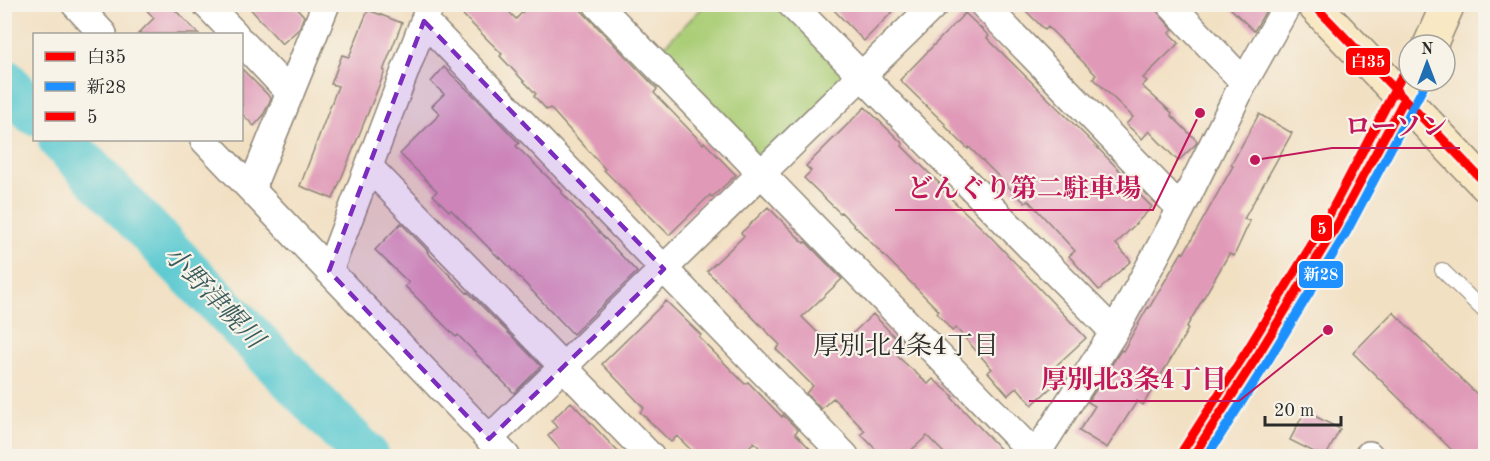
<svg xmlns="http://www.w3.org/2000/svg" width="1490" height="461" viewBox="0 0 1490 461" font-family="'Old Standard TT','Noto Serif JP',serif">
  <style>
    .green { fill: #aacd76; stroke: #6a7c50; stroke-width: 1.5 }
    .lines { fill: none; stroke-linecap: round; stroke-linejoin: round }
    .river { stroke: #5dcad1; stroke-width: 46 }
    .building { fill: #e09ab8 }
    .lane-casing { stroke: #8e8677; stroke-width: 16 }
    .street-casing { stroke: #8e8677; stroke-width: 30 }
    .secondary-casing { stroke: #8e8677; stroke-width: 36 }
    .lane { stroke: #fff; stroke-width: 14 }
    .street { stroke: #fff; stroke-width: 27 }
    .secondary { stroke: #f8e8c3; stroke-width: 33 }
    .bus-1-casing { stroke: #f7f3e8; stroke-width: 14 }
    .bus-2-casing { stroke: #f7f3e8; stroke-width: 14 }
    .bus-3-casing { stroke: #f7f3e8; stroke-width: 14 }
    .bus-1 { stroke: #f00; stroke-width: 9 }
    .bus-2 { stroke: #1e90ff; stroke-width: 9 }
    .bus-3 { stroke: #f00; stroke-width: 9 }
    .marked { fill: #7b2cbf; fill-opacity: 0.2; stroke: #7b2cbf; stroke-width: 4.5; stroke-dasharray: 12 8; stroke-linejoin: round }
    .labels { text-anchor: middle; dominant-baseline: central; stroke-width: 4.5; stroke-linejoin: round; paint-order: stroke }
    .water-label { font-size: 26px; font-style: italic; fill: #3a5b5d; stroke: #f7f3e8 }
    .neighbourhood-label { font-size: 26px; fill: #2b2b2b; stroke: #f7f3e8 }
    .leader { fill: none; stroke: #c2185b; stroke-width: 2 }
    .callout-dot { fill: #c2185b; stroke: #f7f3e8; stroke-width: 2 }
    .callout-label { font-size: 26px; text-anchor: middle; font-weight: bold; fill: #c2185b; stroke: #f7f3e8; stroke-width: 4.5; stroke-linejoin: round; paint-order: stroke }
    .line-badge { stroke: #f7f3e8; stroke-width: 2 }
    .badge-label { font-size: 16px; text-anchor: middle; font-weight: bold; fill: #fff }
  </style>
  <rect width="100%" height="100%" fill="#f7f3e8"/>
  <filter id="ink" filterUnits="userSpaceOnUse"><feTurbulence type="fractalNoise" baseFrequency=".0167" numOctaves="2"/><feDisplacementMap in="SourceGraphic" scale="12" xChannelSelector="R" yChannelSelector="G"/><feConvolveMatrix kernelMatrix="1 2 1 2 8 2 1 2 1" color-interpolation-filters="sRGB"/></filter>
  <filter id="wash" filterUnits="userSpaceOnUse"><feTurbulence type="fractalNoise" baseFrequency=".008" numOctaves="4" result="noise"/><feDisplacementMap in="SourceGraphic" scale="24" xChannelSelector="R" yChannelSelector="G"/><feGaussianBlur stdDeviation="1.35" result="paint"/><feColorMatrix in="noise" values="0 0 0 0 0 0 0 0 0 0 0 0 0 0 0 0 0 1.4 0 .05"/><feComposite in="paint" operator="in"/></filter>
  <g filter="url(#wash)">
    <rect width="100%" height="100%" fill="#f2e0c3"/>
    <path class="green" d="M 705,5 L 791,5 L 861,76 L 761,174 L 650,60 Z"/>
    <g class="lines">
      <path class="river" d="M 4,81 L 34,112
        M 61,140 L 366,456"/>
    </g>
    <g id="blocks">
      <path class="building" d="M 141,4 L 169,4 L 199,34 L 138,34 L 154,18 Z
        M 246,4 L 293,4 L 304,16 L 299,29 L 282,44 Z
        M 473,4 L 501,4 L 516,19 L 530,4 L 575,4 L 657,89 L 654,93 L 703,144 L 704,142 L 736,175 L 712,197 L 710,195 L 669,235 L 604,170 L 605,169 L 550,108 L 547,110 L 534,96 L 536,94 L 500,56 L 502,54 L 463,15 Z
        M 828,4 L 900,4 L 864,41 Z
        M 1019,4 L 1151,4 L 1173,30 L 1169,33 L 1179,43 L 1143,78 L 1147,81 L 1142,86 L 1172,113 L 1171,115 L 1197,141 L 1196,144 L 1178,161 L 1149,131 L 1142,139 L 1126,124 L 1133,117 L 1093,78 L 1096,75 L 1048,27 L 1045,30 Z
        M 1226,4 L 1270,4 L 1254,31 Z
        M 368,10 L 402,23 L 383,71 L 385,71 L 333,199 L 300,186 L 338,86 L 331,84 L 342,55 L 349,57 Z
        M 965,13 L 989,36 L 987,38 L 1089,139 L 1122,173 L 1120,175 L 1152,207 L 1116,244 L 1131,261 L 1099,290 L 1069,256 L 1075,251 L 1028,200 L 1025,203 L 969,147 L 968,149 L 945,126 L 946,125 L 900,80 Z
        M 444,67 L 478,100 L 519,143 L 516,146 L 562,191 L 561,192 L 637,272 L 573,334 L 500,257 L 499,258 L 451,210 L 449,211 L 433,195 L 437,191 L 400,154 L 440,114 L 432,106 L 444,94 L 431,82 Z
        M 242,69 L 271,98 L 263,116 L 254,126 L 242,114 Z
        M 865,107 L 903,144 L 902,146 L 943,187 L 941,189 L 989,235 L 1086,338 L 1046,375 L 1055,384 L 1032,405 L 1017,387 L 1008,395 L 988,372 L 992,369 L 956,328 L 952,331 L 937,313 L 939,311 L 841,212 L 840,213 L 804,178 L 811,171 L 806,166 Z
        M 1259,114 L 1292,133 L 1244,219 L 1250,221 L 1234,256 L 1229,254 L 1186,328 L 1188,329 L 1175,352 L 1143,405 L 1137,401 L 1107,448 L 1079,431 L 1095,406 L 1088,402 L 1121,350 L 1123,351 L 1148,307 L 1149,308 L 1182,252 L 1184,253 L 1233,166 L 1231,165 Z
        M 768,207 L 804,243 L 806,242 L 842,279 L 802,317 L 835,350 L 873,314 L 903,346 L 895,354 L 928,384 L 933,379 L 953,396 L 952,398 L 1007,456 L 947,456 L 927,436 L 905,456 L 882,456 L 861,434 L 865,431 L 833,398 L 821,409 L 806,393 L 813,386 L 776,349 L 780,345 L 707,271 L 744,236 L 741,233 Z
        M 401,223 L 428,251 L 427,252 L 467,293 L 468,292 L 541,366 L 514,393 L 458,335 L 456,337 L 405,286 L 409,283 L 375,250 Z
        M 666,301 L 701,335 L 699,337 L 745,384 L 748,382 L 782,417 L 783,415 L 798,430 L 795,433 L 817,456 L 767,456 L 754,442 L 740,456 L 697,456 L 677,436 L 671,442 L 640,412 L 644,408 L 602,364 Z
        M 1393,312 L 1485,402 L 1485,447 L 1476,456 L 1458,456 L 1353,353 Z
        M 571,402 L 622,456 L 566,456 L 548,436 L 557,427 L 551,421 Z
        M 1305,411 L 1340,429 L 1326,456 L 1322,456 L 1290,440 Z"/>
    </g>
  </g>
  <g filter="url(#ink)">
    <use href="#blocks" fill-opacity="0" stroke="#8e8677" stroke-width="1.5"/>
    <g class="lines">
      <g class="lane-casing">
        <path id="lane" d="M 1442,270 L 1486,313"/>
      </g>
      <g class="street-casing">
        <path id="street" d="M 75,4 L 103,34
          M 206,4 L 235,34
          M 597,4 L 1036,456
          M 791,4 L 1114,332
          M 983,4 L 1181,209
          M 1170,4 L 1244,82
          M 424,21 L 845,456
          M 242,42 L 290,93
          M 204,140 L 506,456
          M 369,167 L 650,456
          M 251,189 L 326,4
          M 329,271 L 429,8
          M 489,439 L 935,4
          M 1035,456 L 1114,332 L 1181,209 L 1244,82 L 1288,4
          M 1368,456 L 1369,455 L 1370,456"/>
      </g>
      <g class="secondary-casing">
        <path id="secondary" d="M 1313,4 L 1486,185
          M 1430,45 L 1448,4
          M 1193,456 L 1256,358 L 1336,227 L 1374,154 L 1404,100 L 1413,81"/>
      </g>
      <use href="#lane" class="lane"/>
      <use href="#street" class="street"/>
      <use href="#secondary" class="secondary"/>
      <g class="bus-1-casing">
        <path id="bus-1" d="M 1313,4 L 1486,184
          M 1193,456 L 1256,358 L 1336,227 L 1404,100"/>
      </g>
      <g class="bus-2-casing">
        <path id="bus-2" d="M 1207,456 L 1266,364 L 1346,233 L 1424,86"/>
      </g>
      <g class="bus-3-casing">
        <path id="bus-3" d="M 1183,450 L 1246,352 L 1326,221 L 1402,76"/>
      </g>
      <use href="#bus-1" class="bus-1"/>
      <use href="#bus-2" class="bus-2"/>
      <use href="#bus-3" class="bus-3"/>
    </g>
  </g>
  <path class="marked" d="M 424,21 L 664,269 L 489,439 L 329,271 Z"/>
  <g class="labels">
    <g class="water-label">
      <text transform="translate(213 298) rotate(46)">小野津幌川</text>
    </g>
    <g class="neighbourhood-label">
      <text x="906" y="347">厚別北4条4丁目</text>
    </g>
  </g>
  <path class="leader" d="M1255 160L1332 148H1460M1200 113L1153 210H895M1328 330L1239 401H1029"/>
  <g class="callout-dot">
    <circle cx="1255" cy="160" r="6"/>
    <circle cx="1200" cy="113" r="6"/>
    <circle cx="1328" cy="330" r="6"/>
  </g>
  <g class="callout-label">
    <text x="1396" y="135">ローソン</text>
    <text x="1024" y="197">どんぐり第二駐車場</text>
    <text x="1134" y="388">厚別北3条4丁目</text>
  </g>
  <g class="line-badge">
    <rect x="1345" y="47" width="46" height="29" rx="6" fill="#f00"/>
    <rect x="1310" y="214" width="23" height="28" rx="6" fill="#f00"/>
    <rect x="1298" y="260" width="46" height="29" rx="6" fill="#1e90ff"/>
  </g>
  <g class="badge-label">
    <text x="1368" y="67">白35</text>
    <text x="1322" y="234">5</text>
    <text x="1321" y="280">新28</text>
  </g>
  <rect width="1490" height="461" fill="none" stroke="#f7f3e8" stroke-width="24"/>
  <rect x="33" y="33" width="210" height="108" fill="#f7f3e8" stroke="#a5a39c" stroke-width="1.5"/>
  <rect x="45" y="52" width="30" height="9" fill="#ff0000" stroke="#a5a39c" stroke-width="1.5"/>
  <text x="87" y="63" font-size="18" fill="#2b2b2b">白35</text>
  <rect x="45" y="82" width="30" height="9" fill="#1e90ff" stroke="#a5a39c" stroke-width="1.5"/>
  <text x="87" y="93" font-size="18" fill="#2b2b2b">新28</text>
  <rect x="45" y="112" width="30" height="9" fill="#ff0000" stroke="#a5a39c" stroke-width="1.5"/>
  <text x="87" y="123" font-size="18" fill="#2b2b2b">5</text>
  <g transform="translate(1427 63)"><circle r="28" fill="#f7f3e8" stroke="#a5a39c" stroke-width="1.5"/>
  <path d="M0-4.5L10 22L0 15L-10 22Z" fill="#1f6fb2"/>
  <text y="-9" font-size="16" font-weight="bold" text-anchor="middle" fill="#2b2b2b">N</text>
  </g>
  <path d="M1265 416v9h76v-9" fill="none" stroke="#2b2b2b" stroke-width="3"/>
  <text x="1274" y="416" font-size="18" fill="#2b2b2b" stroke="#f7f3e8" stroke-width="4.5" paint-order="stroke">20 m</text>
</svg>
